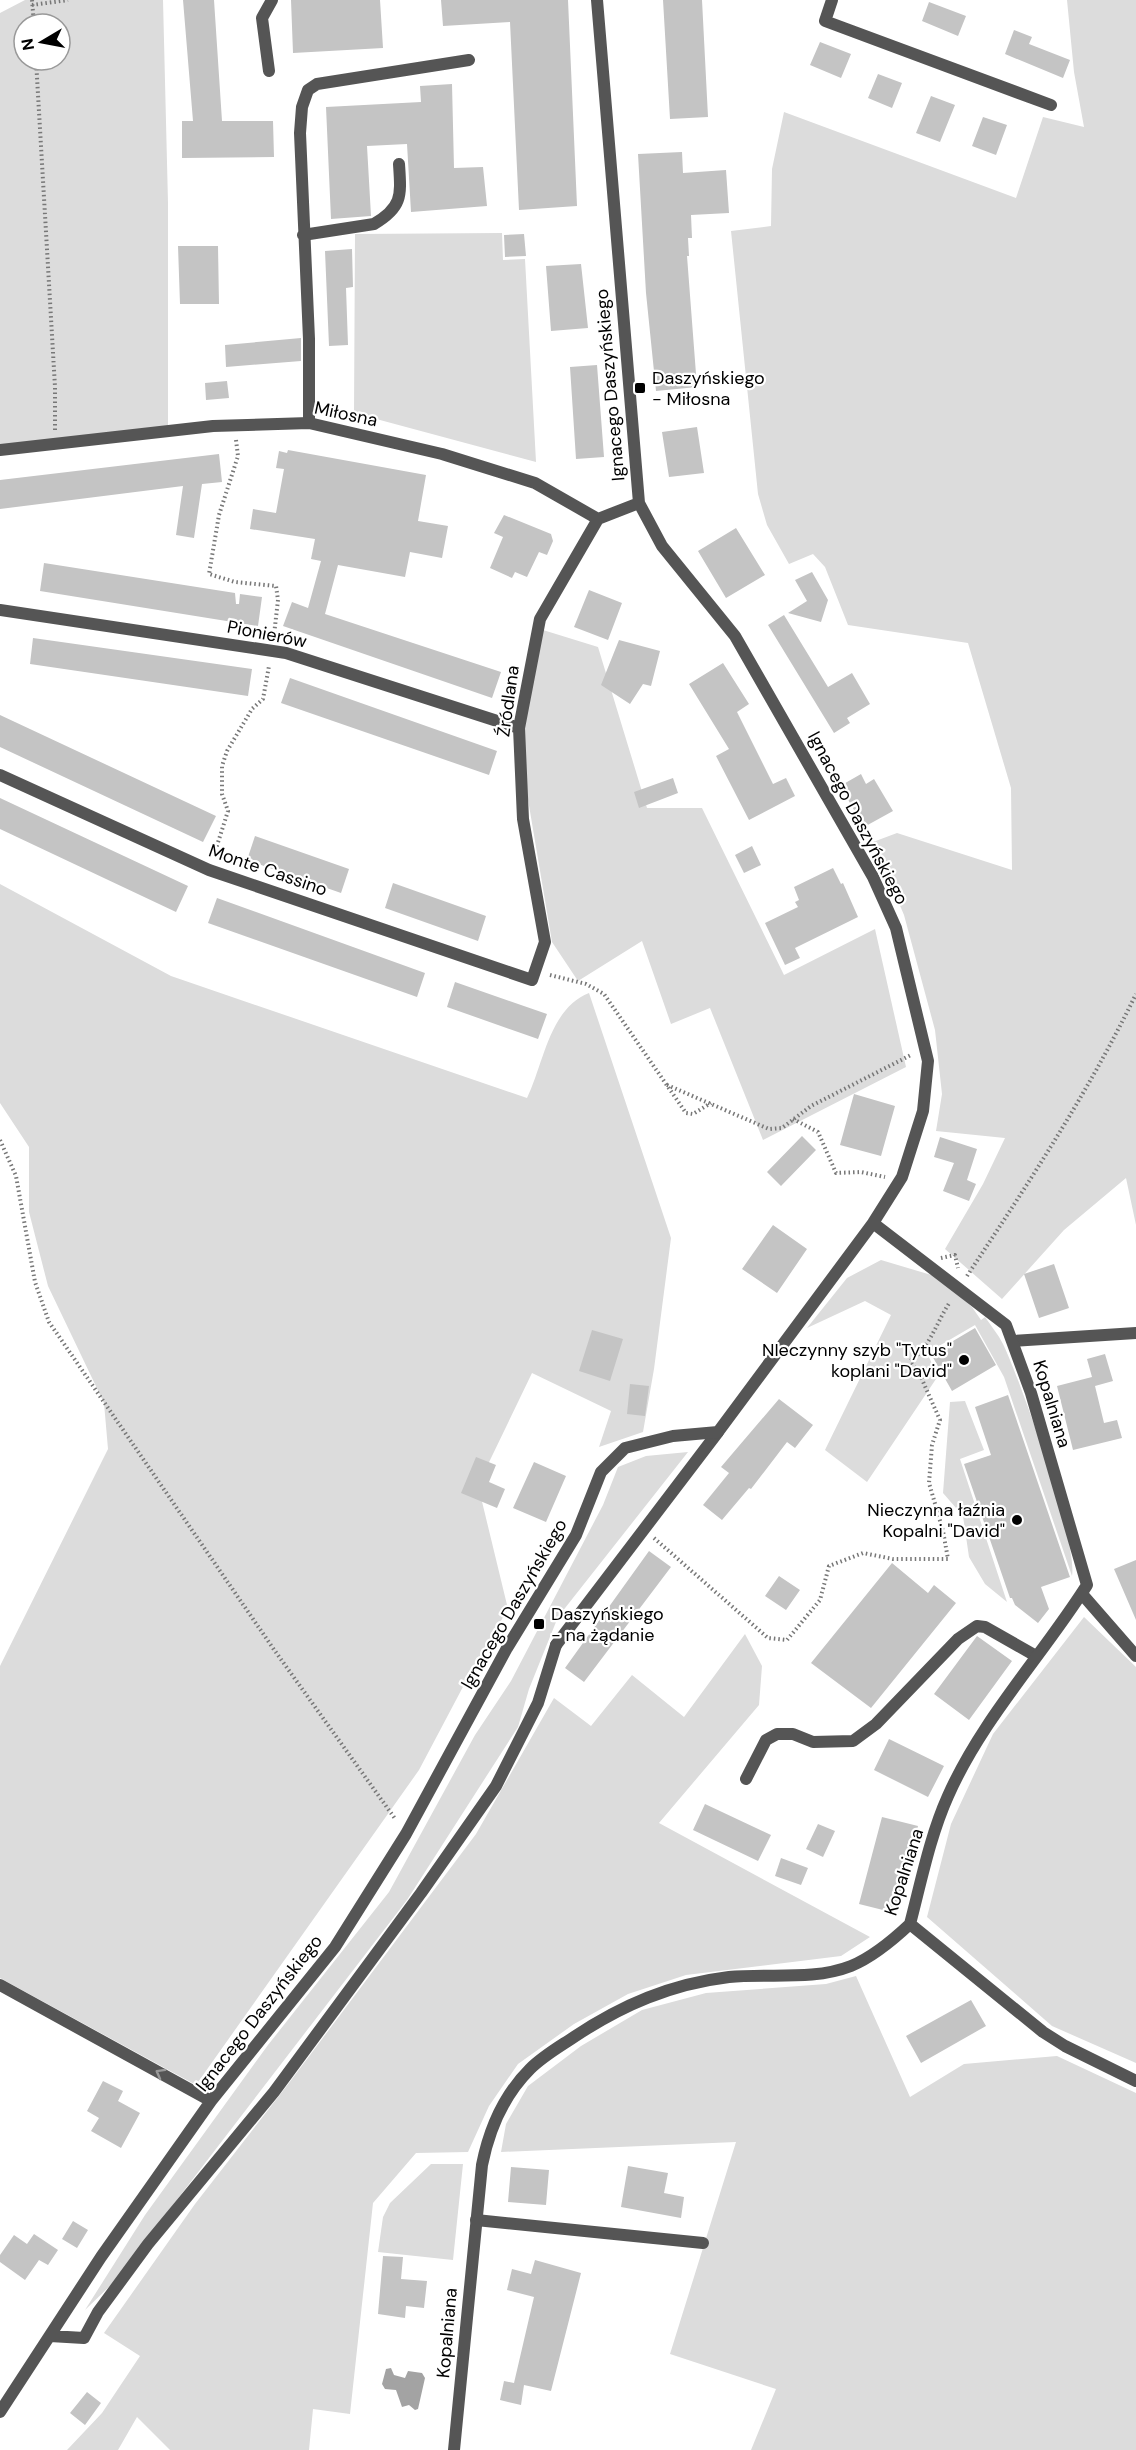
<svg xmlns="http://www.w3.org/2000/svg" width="1136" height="2450" viewBox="0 0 1136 2450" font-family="'DM Sans',sans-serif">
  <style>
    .green { fill: #dcdcdc; fill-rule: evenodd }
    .water { fill: #a3a3a3 }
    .building { fill: #c4c4c4 }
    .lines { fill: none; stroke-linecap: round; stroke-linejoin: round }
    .path { stroke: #777; stroke-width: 4; stroke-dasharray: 1.5 3; stroke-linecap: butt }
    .lane { stroke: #555; stroke-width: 12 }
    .street { stroke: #555; stroke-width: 12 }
    .oneway { stroke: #999 }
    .poi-dot { fill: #000; stroke: #fff; stroke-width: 2 }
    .labels { text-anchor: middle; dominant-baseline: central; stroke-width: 4.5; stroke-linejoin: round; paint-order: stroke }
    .poi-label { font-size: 18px; fill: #000; stroke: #fff; text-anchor: start }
    .street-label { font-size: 18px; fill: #000; stroke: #fff }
  </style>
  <rect width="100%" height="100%" fill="#fff"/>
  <path class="green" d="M 25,0 L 163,0 L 168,203 L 168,427 L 0,446 L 0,13 ZM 24,24 L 60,24 L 60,60 L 24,60 Z
    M 1067,0 L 1136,0 L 1136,1225 L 1126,1178 L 1064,1230 L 1002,1299 L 945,1249 L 983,1184 L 1005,1138 L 936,1131 L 942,1094 L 935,1030 L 904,915 L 873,842 L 897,833 L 1012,870 L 1011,788 L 968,643 L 848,625 L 825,567 L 813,554 L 789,564 L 767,525 L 758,494 L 731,231 L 771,226 L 772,169 L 784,112 L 1016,198 L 1043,117 L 1084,127 L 1074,72 Z
    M 502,233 L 503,260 L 525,259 L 536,462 L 354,413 L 355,234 Z
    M 543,630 L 598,647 L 647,808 L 702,808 L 784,975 L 875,929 L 906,1067 L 763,1140 L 710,1008 L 671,1024 L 642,941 L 578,981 L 552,942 L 520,752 Z
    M 0,884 L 171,976 L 527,1098 C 544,1063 549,1009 589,993 L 671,1238 L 654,1369 L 643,1432 L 599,1447 L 611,1411 L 532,1373 L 478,1485 L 508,1609 L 474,1666 L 419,1770 L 196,2085 L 0,1978 L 0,1666 L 108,1449 L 104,1403 L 48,1286 L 29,1212 L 29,1147 L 0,1103 Z
    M 881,1260 L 938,1277 L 972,1307 L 981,1320 L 985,1317 C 991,1326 998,1334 1003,1344 C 1020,1379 1078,1543 1072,1576 L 1004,1377 L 975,1325 L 927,1353 L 938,1376 L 867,1482 L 825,1450 L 891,1315 L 865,1301 L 807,1328 L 847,1278 Z
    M 965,1401 L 984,1450 L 960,1459 L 1007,1602 L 985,1584 L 969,1557 L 963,1516 L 943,1493 L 950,1402 Z
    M 688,1452 L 558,1617 L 529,1689 L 518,1727 L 407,1900 L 113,2283 L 85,2310 L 145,2215 L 268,2045 L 389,1892 L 475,1735 L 511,1681 L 603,1505 L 618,1467 L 646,1456 Z
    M 1084,1617 L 1136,1667 L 1136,2063 L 1052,2026 L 927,1917 L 951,1824 L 993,1734 Z
    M 745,1634 L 762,1666 L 759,1705 L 659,1823 L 870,1937 L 841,1956 L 686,1975 L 628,1994 L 574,2024 L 518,2064 L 489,2106 L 468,2152 L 416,2153 L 373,2203 L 350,2414 L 313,2409 L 309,2450 L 170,2450 L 137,2417 L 118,2450 L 67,2450 L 102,2413 L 140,2356 L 104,2333 L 195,2204 L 289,2083 L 476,1834 L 554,1698 L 591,1726 L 632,1675 L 684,1717 Z
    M 856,1976 L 910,2097 L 964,2064 L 1057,2056 L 1136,2093 L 1136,2450 L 751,2450 L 776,2389 L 670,2354 L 736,2142 L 501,2152 L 506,2124 L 528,2086 L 581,2046 L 642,2010 L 706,1993 L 826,1984 Z
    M 431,2164 L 463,2164 L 453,2260 L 378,2252 L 383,2217 L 390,2203 Z"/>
  <path class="water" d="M 391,2368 L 394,2375 L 405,2378 L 408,2371 L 422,2373 L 425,2378 L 418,2409 L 415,2410 L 409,2405 L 402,2407 L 396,2390 L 385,2389 L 382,2384 L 386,2369 Z"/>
  <path class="building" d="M 183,0 L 214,0 L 222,121 L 273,121 L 274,157 L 182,158 L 182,121 L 193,121 Z
    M 291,0 L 380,0 L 383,48 L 293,53 Z
    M 441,0 L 568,0 L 577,206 L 519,210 L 510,22 L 443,26 Z
    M 663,0 L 702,0 L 708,117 L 670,119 Z
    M 929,2 L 966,16 L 958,36 L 922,21 Z
    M 1014,30 L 1032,37 L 1029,44 L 1070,60 L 1063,78 L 1005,54 Z
    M 820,42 L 851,54 L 841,78 L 810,65 Z
    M 878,74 L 902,83 L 892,108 L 868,98 Z
    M 452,84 L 454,168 L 483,167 L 487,206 L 411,212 L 407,144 L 367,146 L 371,216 L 331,219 L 326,107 L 421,102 L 420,86 Z
    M 931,96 L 955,105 L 940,142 L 916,133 Z
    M 983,117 L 1007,125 L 996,155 L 972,146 Z
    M 682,152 L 683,173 L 726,170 L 729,213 L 691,215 L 692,238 L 688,238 L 689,256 L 687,256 L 697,387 L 656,391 L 646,293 L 638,154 Z
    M 524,234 L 526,256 L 505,257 L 504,235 Z
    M 178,246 L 218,246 L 219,304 L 180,304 Z
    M 352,249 L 353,287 L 346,288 L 348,345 L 329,346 L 325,251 Z
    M 581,264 L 588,328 L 551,331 L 546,266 Z
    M 301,338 L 301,361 L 226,367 L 225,345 Z
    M 597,365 L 604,457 L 576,459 L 570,367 Z
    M 227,381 L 229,398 L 206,400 L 205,383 Z
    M 697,427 L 704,473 L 669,477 L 662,432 Z
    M 288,450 L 426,475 L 418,521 L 448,526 L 442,558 L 410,552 L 405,577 L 338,565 L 325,614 L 501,672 L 492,698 L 283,626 L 292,602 L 308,608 L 321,561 L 311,559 L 315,539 L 250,529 L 253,509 L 276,513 L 284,469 L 276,468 L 279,451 L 287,453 Z
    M 219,454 L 222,482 L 202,484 L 194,538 L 176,535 L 183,486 L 0,509 L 0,480 Z
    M 504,515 L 551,534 L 553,541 L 547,555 L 539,552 L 527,577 L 515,572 L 512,578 L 490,568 L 503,537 L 494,533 Z
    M 736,528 L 765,575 L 726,598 L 698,551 Z
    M 44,563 L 235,593 L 236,604 L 239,604 L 240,594 L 262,597 L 258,626 L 40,591 Z
    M 812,572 L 828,600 L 821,622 L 788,613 L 807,601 L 795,580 Z
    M 589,590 L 622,603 L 608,640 L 574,627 Z
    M 784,615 L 828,687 L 852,673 L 870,704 L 847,718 L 850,723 L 834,733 L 768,625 Z
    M 33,638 L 252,669 L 248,696 L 30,664 Z
    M 619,640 L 660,651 L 651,686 L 643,684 L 630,704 L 601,685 Z
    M 723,663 L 749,704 L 737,712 L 773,784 L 786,778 L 795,796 L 749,820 L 716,756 L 729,749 L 689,684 Z
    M 290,678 L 497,751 L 489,775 L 281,703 Z
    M 0,715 L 216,816 L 203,842 L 0,747 Z
    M 861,774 L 866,784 L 874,779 L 893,811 L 864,827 L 840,786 Z
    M 673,778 L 678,793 L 639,808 L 634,792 Z
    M 0,798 L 188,886 L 176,912 L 0,829 Z
    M 255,836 L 349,869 L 341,893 L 247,860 Z
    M 752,846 L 761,865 L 744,873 L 735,855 Z
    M 833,868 L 841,884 L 843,883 L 858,917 L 795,948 L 800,958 L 785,965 L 765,923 L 798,907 L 795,902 L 799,900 L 794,887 Z
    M 393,883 L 486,916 L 478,941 L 385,908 Z
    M 217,898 L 425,973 L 417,997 L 208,923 Z
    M 455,982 L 547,1014 L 538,1039 L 447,1007 Z
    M 854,1094 L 895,1106 L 881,1156 L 840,1145 Z
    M 802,1136 L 816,1150 L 781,1186 L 767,1172 Z
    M 940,1137 L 977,1149 L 967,1180 L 976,1184 L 969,1201 L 943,1191 L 954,1163 L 934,1157 Z
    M 773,1225 L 807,1249 L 777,1293 L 742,1269 Z
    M 1054,1264 L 1069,1308 L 1039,1318 L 1024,1274 Z
    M 975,1328 L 996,1365 L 952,1391 L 931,1354 Z
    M 592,1330 L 623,1339 L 610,1381 L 579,1371 Z
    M 1105,1354 L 1113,1381 L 1095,1386 L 1104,1423 L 1117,1420 L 1122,1438 L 1073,1450 L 1057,1386 L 1092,1377 L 1087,1359 Z
    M 630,1384 L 649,1386 L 645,1416 L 627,1414 Z
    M 1008,1395 L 1070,1577 L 1041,1587 L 1049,1609 L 1038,1623 L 1015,1605 L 1012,1598 L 1010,1598 L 964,1464 L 991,1455 L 975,1407 Z
    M 779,1399 L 813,1425 L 795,1448 L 787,1442 L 751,1489 L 749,1488 L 722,1520 L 703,1505 L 729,1473 L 721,1467 Z
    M 476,1457 L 496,1465 L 489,1482 L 505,1489 L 497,1508 L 461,1493 Z
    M 534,1462 L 566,1476 L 546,1522 L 513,1508 Z
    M 649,1551 L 671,1567 L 584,1682 L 565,1668 Z
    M 1136,1560 L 1136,1620 L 1114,1569 Z
    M 892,1563 L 928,1593 L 934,1585 L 956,1603 L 871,1708 L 811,1663 Z
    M 779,1576 L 800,1590 L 786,1610 L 765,1596 Z
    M 977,1636 L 1012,1661 L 969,1720 L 934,1694 Z
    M 889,1739 L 944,1766 L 928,1797 L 874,1770 Z
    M 705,1804 L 771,1835 L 758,1861 L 693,1830 Z
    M 882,1817 L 918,1826 L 895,1913 L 859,1904 Z
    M 818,1824 L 835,1831 L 823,1857 L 806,1849 Z
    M 781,1858 L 808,1868 L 801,1885 L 775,1876 Z
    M 971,2000 L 986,2026 L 921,2063 L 906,2036 Z
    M 103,2081 L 123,2091 L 118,2101 L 140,2113 L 121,2148 L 91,2131 L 99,2118 L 87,2111 Z
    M 628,2166 L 668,2173 L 664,2193 L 684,2197 L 681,2218 L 621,2207 Z
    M 511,2167 L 549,2170 L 546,2205 L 508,2202 Z
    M 73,2221 L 88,2230 L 77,2248 L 62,2239 Z
    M 34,2234 L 58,2250 L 48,2265 L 39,2260 L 25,2280 L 0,2262 L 0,2255 L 14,2235 L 27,2244 Z
    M 383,2256 L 403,2257 L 401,2279 L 427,2281 L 424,2308 L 406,2306 L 405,2318 L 378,2314 Z
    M 535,2260 L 581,2273 L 551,2391 L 524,2385 L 521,2405 L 500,2400 L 504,2381 L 514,2383 L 534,2297 L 507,2290 L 512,2269 L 531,2274 Z
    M 87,2392 L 101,2403 L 85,2425 L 70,2413 Z"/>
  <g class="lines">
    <path class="path" d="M 32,0 L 34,24
      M 32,5 L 68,0
      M 36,60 L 55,387 L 55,430
      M 236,440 L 238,456 L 219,515 L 209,574 L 235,582 L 276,586 L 278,600 L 274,635
      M 214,855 L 228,811 L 222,794 L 222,766 L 227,751 L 252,709 L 263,699 L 269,666
      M 550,975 L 586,984 L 604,994 L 686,1113 L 693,1114 L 711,1103
      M 667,1085 L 769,1129 L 782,1128 L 811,1106 L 911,1055
      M 793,1119 L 818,1132 L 836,1173 L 861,1172 L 885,1177
      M 0,1140 L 16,1176 L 35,1282 L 49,1322 L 275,1651 L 396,1820
      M 941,1258 L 955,1255 L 958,1268
      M 967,1276 C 1028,1184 1088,1093 1136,994
      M 654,1538 L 768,1638 L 787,1640 L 820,1600 L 829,1566 L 863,1553 L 893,1559 L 948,1559 L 943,1531 L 929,1483 L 932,1445 L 940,1420 L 920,1375 L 910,1361 C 930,1348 937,1321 950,1302"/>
    <path class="lane" d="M 269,71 L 262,18 L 272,0
      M 303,235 L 374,224 C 403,207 401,195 399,164
      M 309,423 L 309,339 L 300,133 L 302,107 L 308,90 L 317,84 L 469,60
      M 1013,1341 L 1136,1333
      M 556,1645 L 718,1432
      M 746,1779 L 766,1740 L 777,1734 L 793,1734 L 813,1742 L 853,1741 L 876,1724 L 958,1639 L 977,1626 L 985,1627 L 1036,1656
      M 476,2220 L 703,2243"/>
    <path class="street" d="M 832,0 L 825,21 L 1051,105
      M 0,450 L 213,426 L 309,423 L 442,454 L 535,483 L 598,519
      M 0,610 L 286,653 L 519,728
      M 0,775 L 209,870 L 532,980 L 545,942 L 523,819 L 519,728 L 540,619 L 598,519 L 639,503
      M 1082,1594 L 1136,1656
      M 910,1924 L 1043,2032 L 1065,2046 L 1136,2081
      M 0,1985 L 211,2101
      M 50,2336 L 84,2338 L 98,2312 L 148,2244 L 274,2092 L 421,1893 L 496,1786 L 538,1703 L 556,1645
      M 0,2412 L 101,2257 L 211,2101 L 335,1947 L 406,1834 L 507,1648 L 576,1535 L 601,1472 L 625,1448 L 673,1436 L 718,1432 L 873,1223 L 902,1177 L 923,1111 L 928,1061 L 896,928 L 873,877 L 735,636 L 662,546 L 639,503 L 597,0
      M 454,2450 L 482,2165 C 489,2130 504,2095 530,2069 C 543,2056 559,2047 574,2037 C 622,2005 671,1984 729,1977 C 768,1973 813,1981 851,1966 C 873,1957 893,1940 910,1924 C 921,1882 930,1836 948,1796 C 982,1719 1042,1656 1087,1585 L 1031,1393 L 1006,1325 L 873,1223"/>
  </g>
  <defs><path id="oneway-chevron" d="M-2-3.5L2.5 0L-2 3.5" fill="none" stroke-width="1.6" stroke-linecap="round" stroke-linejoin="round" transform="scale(1.5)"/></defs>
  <use class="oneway" href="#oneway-chevron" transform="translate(160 2073) rotate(-151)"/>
  <g class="poi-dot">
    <rect x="634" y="382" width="12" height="12" rx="3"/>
    <circle cx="964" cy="1360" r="6"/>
    <circle cx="1017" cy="1520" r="6"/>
    <rect x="533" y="1618" width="12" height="12" rx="3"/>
  </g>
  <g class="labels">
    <g class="poi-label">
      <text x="652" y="378">Daszyńskiego<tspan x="652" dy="21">- Miłosna</tspan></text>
      <text x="952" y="1350" text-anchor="end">NIeczynny szyb "Tytus"<tspan x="952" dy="21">koplani "David"</tspan></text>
      <text x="1005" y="1510" text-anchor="end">Nieczynna łaźnia<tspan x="1005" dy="21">Kopalni "David"</tspan></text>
      <text x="551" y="1614">Daszyńskiego<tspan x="551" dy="21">- na żądanie</tspan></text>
    </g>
    <g class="street-label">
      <text transform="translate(610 385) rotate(-95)">Ignacego Daszyńskiego</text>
      <text transform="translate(346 414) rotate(12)">Miłosna</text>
      <text transform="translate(267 634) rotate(11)">Pionierów</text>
      <text transform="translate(508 701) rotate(-82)">Źródlana</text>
      <text transform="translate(858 818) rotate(62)">Ignacego Daszyńskiego</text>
      <text transform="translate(268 870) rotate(19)">Monte Cassino</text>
      <text transform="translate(1052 1404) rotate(73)">Kopalniana</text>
      <text transform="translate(514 1604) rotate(-60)">Ignacego Daszyńskiego</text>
      <text transform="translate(904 1872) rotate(-72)">Kopalniana</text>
      <text transform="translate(259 2013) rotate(-52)">Ignacego Daszyńskiego</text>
      <text transform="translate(447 2333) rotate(-85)">Kopalniana</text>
    </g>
  </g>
  <g transform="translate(42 42) rotate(260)"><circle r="28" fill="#ffffff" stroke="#999999" stroke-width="1.5"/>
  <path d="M0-4.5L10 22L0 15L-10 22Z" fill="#000000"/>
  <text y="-9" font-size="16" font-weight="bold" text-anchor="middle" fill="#000000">N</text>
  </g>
</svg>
